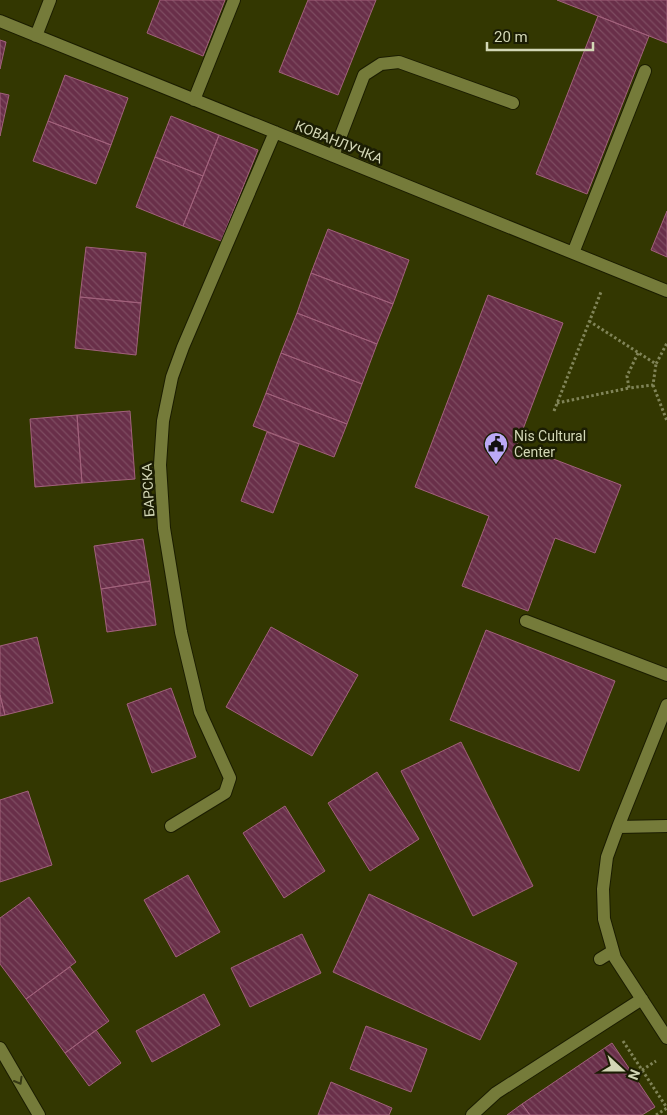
<svg xmlns="http://www.w3.org/2000/svg" width="667" height="1115" viewBox="0 0 667 1115" font-family="Roboto,sans-serif">
  <style>
    .building { fill: url(#building-back-hatch); stroke: #a1617b }
    .lines { fill: none; stroke-linecap: round; stroke-linejoin: round }
    .minor-casing { stroke: #1b1d00; stroke-width: 14 }
    .path { stroke: #808458; stroke-width: 3; stroke-dasharray: 2.5 2.5; stroke-linecap: butt }
    .minor { stroke: #757b3a; stroke-width: 12 }
    .oneway { stroke: #363914 }
    .labels { text-anchor: middle; dominant-baseline: central; stroke-width: 5; stroke-linejoin: round; paint-order: stroke }
    .street-label { font-size: 14px; fill: #d3d7b6; stroke: #1b1d03 }
    .poi-label { font-size: 14px; fill: #d3d7b6; stroke: #1b1d03; text-anchor: start }
  </style>
  <defs>
    <pattern id="building-back-hatch" width="6" height="6" patternUnits="userSpaceOnUse" patternTransform="scale(1.25)"><rect width="6" height="6" fill="#692f49"/><path d="M-1 5l2 2M0 0l6 6M5-1l2 2" fill="none" stroke="#7e4c61"/></pattern>
  </defs>
  <rect width="100%" height="100%" fill="#333701"/>
  <path class="building" d="M 160,0 L 225,0 L 203,56 L 147,33 Z
    M 308,0 L 376,0 L 338,95 L 279,72 Z
    M 557,0 L 667,0 L 667,43 L 598,16 Z
    M 598,16 L 649,36 L 587,194 L 536,174 Z
    M 0,40 L 6,42 L 0,69 Z
    M 65,75 L 128,98 L 111,145 L 48,121 Z
    M 0,93 L 9,95 L 0,136 Z
    M 171,116 L 219,135 L 203,176 L 155,157 Z
    M 48,121 L 111,145 L 96,184 L 33,161 Z
    M 219,135 L 258,150 L 221,241 L 183,226 Z
    M 155,157 L 203,176 L 183,226 L 136,207 Z
    M 667,211 L 667,257 L 651,250 Z
    M 328,229 L 409,260 L 393,304 L 311,273 Z
    M 86,247 L 146,253 L 141,303 L 80,297 Z
    M 311,273 L 393,304 L 377,344 L 297,313 Z
    M 488,295 L 563,323 L 517,445 L 621,485 L 595,553 L 555,538 L 528,611 L 462,586 L 489,516 L 415,487 Z
    M 80,297 L 141,303 L 136,355 L 75,348 Z
    M 297,313 L 377,344 L 362,384 L 281,353 Z
    M 281,353 L 362,384 L 347,424 L 266,393 Z
    M 266,393 L 347,424 L 334,457 L 253,426 Z
    M 130,411 L 135,479 L 82,483 L 77,415 Z
    M 77,415 L 82,483 L 35,487 L 30,419 Z
    M 267,432 L 299,444 L 273,513 L 241,501 Z
    M 143,539 L 150,581 L 101,589 L 94,546 Z
    M 150,581 L 156,625 L 107,632 L 101,589 Z
    M 271,627 L 358,675 L 312,756 L 226,707 Z
    M 486,630 L 615,681 L 579,771 L 450,720 Z
    M 37,637 L 53,703 L 5,715 L 0,695 L 0,646 Z
    M 171,688 L 196,757 L 152,773 L 127,704 Z
    M 0,695 L 5,715 L 0,716 Z
    M 461,742 L 533,886 L 473,916 L 401,771 Z
    M 377,772 L 419,839 L 370,871 L 328,803 Z
    M 28,791 L 52,865 L 0,882 L 0,800 Z
    M 285,806 L 325,871 L 284,898 L 243,833 Z
    M 188,875 L 220,932 L 176,957 L 144,900 Z
    M 369,894 L 517,963 L 480,1040 L 333,972 Z
    M 29,897 L 76,962 L 26,999 L 0,964 L 0,918 Z
    M 302,934 L 321,973 L 250,1007 L 231,968 Z
    M 70,967 L 109,1021 L 65,1053 L 26,999 Z
    M 204,994 L 220,1025 L 152,1062 L 136,1031 Z
    M 366,1026 L 427,1049 L 411,1092 L 350,1069 Z
    M 96,1030 L 121,1063 L 89,1086 L 65,1053 Z
    M 612,1043 L 655,1107 L 642,1115 L 530,1115 L 522,1104 Z
    M 331,1082 L 392,1108 L 389,1115 L 318,1115 Z
    M 522,1104 L 530,1115 L 507,1115 Z"/>
  <g class="lines">
    <g class="minor-casing">
      <path id="minor" d="M 0,21 L 667,291
        M 36,36 L 50,0
        M 194,100 L 234,0
        M 333,156 L 364,75 L 381,64 L 399,62 L 513,103
        M 573,253 L 645,71
        M 526,621 L 667,675
        M 667,705 L 618,827 L 607,857 L 603,889 L 604,919 L 615,958 L 667,1038
        M 171,826 L 225,793 L 230,778 L 200,712 L 181,632 L 164,528 L 160,465 L 163,421 L 172,377 L 183,347 L 275,132
        M 618,827 L 667,826
        M 600,959 L 613,951
        M 0,1048 L 39,1115
        M 472,1115 L 496,1093 L 642,999"/>
    </g>
    <path class="path" d="M 589,321 L 656,364 L 667,343
      M 638,353 L 627,376 L 629,388 L 653,385 L 656,364
      M 653,385 L 667,421
      M 557,403 L 629,388
      M 554,411 L 601,292
      M 623,1041 L 667,1108
      M 642,1070 L 656,1061
      M 656,1115 L 667,1108"/>
    <use href="#minor" class="minor"/>
  </g>
  <defs><path id="oneway-chevron" d="M-2-3.5L2.5 0L-2 3.5" fill="none" stroke-width="1.6" stroke-linecap="round" stroke-linejoin="round" transform="scale(1.25)"/></defs>
  <use class="oneway" href="#oneway-chevron" transform="translate(19 1081) rotate(60)"/>
  <defs>
    <g id="civic-pin" transform="scale(1.25)"><path d="M0 17L-7.5 6A9.5 9.5 0 1 1 7.5 6Z" fill="#bbaaf6" stroke="#1b1d03"/><path d="M-.6-6.5H3V-4.5H.6V-3L4-1V1h2V6H-6V1h2V-1L-.6-3ZM-1.2 2.5V6h2.4V2.5Z" fill="#111"/></g>
  </defs>
  <g fill-rule="evenodd">
    <use href="#civic-pin" x="496" y="444"/>
  </g>
  <g class="labels">
    <g class="street-label">
      <text transform="translate(339 142) rotate(22)">КОВАНЛУЧКА</text>
      <text transform="translate(148 490) rotate(-93)">БАРСКА</text>
    </g>
    <g class="poi-label">
      <text x="514" y="436">Nis Cultural<tspan x="514" dy="16">Center</tspan></text>
    </g>
  </g>
  <g transform="translate(622 1070) rotate(111)" stroke="#1b1d03" stroke-width="4" paint-order="stroke">
  <path d="M0-4L9 19L0 12L-9 19Z" fill="#d3d7b6"/>
  <text y="-8" font-size="14" font-weight="bold" text-anchor="middle" fill="#d3d7b6">N</text>
  </g>
  <path d="M487 42v8h106v-8" fill="none" stroke="#d3d7b6" stroke-width="2.5"/>
  <text x="494" y="42" font-size="15" fill="#d3d7b6" stroke="#1b1d03" stroke-width="4" paint-order="stroke">20 m</text>
</svg>
